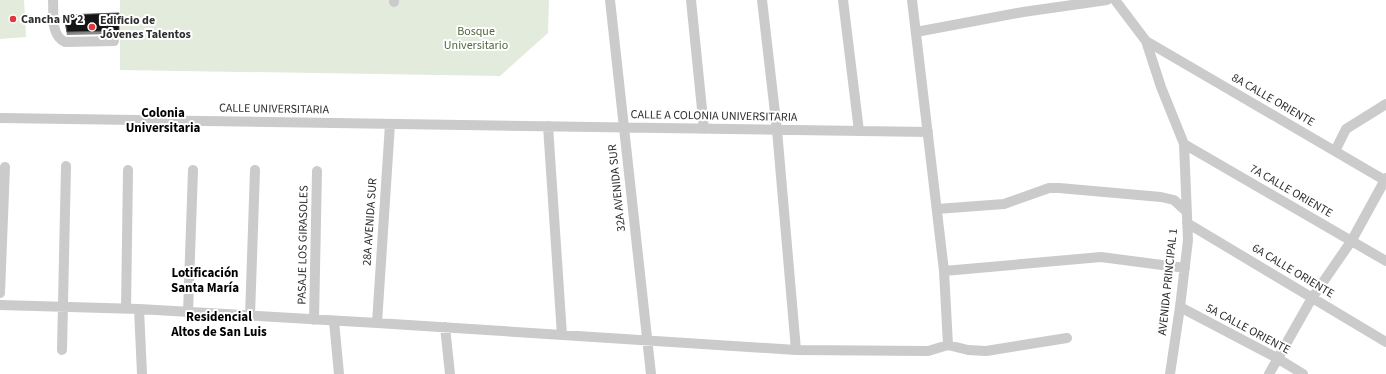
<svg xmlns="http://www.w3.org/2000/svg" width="1386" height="374" viewBox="0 0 1386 374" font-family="'Source Sans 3',sans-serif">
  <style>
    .green { fill: #e3ebdc }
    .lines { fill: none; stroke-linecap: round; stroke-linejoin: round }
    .minor { stroke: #cbcbcb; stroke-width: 10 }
    .wall { fill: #8a8a8a }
    .building { fill: #151515; stroke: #5b5b5b }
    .poi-dot { fill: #de373e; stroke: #fff; stroke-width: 1.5 }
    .labels { text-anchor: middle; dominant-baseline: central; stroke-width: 4; stroke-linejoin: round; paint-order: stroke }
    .poi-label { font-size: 12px; font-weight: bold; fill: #2e2e2e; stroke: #fff; text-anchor: start }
    .park-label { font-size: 12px; fill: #50683d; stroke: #fff }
    .street-label { font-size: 12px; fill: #2e2e2e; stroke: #fff }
    .neighbourhood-label { font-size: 13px; font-weight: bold; fill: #000; stroke: #fff }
  </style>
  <rect width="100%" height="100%" fill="#fff"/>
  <path class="green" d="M 0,0 L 24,0 L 26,37 L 0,39 Z
    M 120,0 L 549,0 L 548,33 L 500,76 L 120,70 Z"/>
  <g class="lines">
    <path class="minor" d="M 53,0 C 54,14 50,35 65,42 L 114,41
      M 394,0 L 394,2
      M 610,0 L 651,374
      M 691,0 L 704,129
      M 762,0 L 777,130 L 796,350
      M 843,0 L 859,131
      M 912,0 L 944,271 L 948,345
      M 1115,0 L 1146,41 L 1161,87 L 1184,144 L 1188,240 L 1180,307 L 1170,374
      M 916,32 L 1023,12 L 1107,0
      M 1146,41 L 1386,181
      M 0,118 L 928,132
      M 548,126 L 562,335
      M 1184,144 L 1386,261
      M 1335,151 L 1346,129 L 1386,104
      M 937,209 L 1004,204 L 1049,188 L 1059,188 L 1161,197 L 1174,200 L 1187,212
      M 1187,223 L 1386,342
      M 944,271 L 1101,257 L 1185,268
      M 0,293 L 5,167
      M 0,305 L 139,309 L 377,323 L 796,350 L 928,351 L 948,345 L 968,350 L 986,351 L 1067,338
      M 1180,307 L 1277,358 L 1303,374
      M 126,309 L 128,170
      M 139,309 L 142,374
      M 188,313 L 193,170
      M 250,316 L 255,170
      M 314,320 L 317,171
      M 334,321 L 339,374
      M 377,323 L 390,124
      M 445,327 L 450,374
      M 62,350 L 66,166
      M 1269,374 L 1312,298 L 1352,240 L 1386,178"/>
  </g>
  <path class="wall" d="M 119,13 L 119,36 L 114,34 L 67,35 L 64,19 L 64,15 Z"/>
  <path class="building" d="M 119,13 L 119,32 L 114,31 L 67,32 L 64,15 Z"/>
  <g class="poi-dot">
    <circle cx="13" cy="19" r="4"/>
    <circle cx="92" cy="27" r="4"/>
  </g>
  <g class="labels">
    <g class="poi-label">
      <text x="21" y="19">Cancha Nº 2</text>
      <text x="100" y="20">Edificio de<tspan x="100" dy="14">Jóvenes Talentos</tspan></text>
    </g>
    <g class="park-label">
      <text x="476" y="31">Bosque<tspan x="476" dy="14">Universitario</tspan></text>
    </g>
    <g class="street-label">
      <text transform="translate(1273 100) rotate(30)">8A CALLE ORIENTE</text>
      <text transform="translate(274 109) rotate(1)">CALLE UNIVERSITARIA</text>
      <text transform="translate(714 116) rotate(1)">CALLE A COLONIA UNIVERSITARIA</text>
      <text transform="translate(617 188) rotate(-96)">32A AVENIDA SUR</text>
      <text transform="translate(1291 191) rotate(30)">7A CALLE ORIENTE</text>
      <text transform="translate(370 222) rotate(-86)">28A AVENIDA SUR</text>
      <text transform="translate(303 245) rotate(-89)">PASAJE LOS GIRASOLES</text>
      <text transform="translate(1293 271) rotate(31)">6A CALLE ORIENTE</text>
      <text transform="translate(1168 282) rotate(-84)">AVENIDA PRINCIPAL 1</text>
      <text transform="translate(1248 329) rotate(28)">5A CALLE ORIENTE</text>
    </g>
    <g class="neighbourhood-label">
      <text x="163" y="113">Colonia<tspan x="163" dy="15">Universitaria</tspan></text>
      <text x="205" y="273">Lotificación<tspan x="205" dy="15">Santa María</tspan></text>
      <text x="219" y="317">Residencial<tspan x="219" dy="15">Altos de San Luis</tspan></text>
    </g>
  </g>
</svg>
